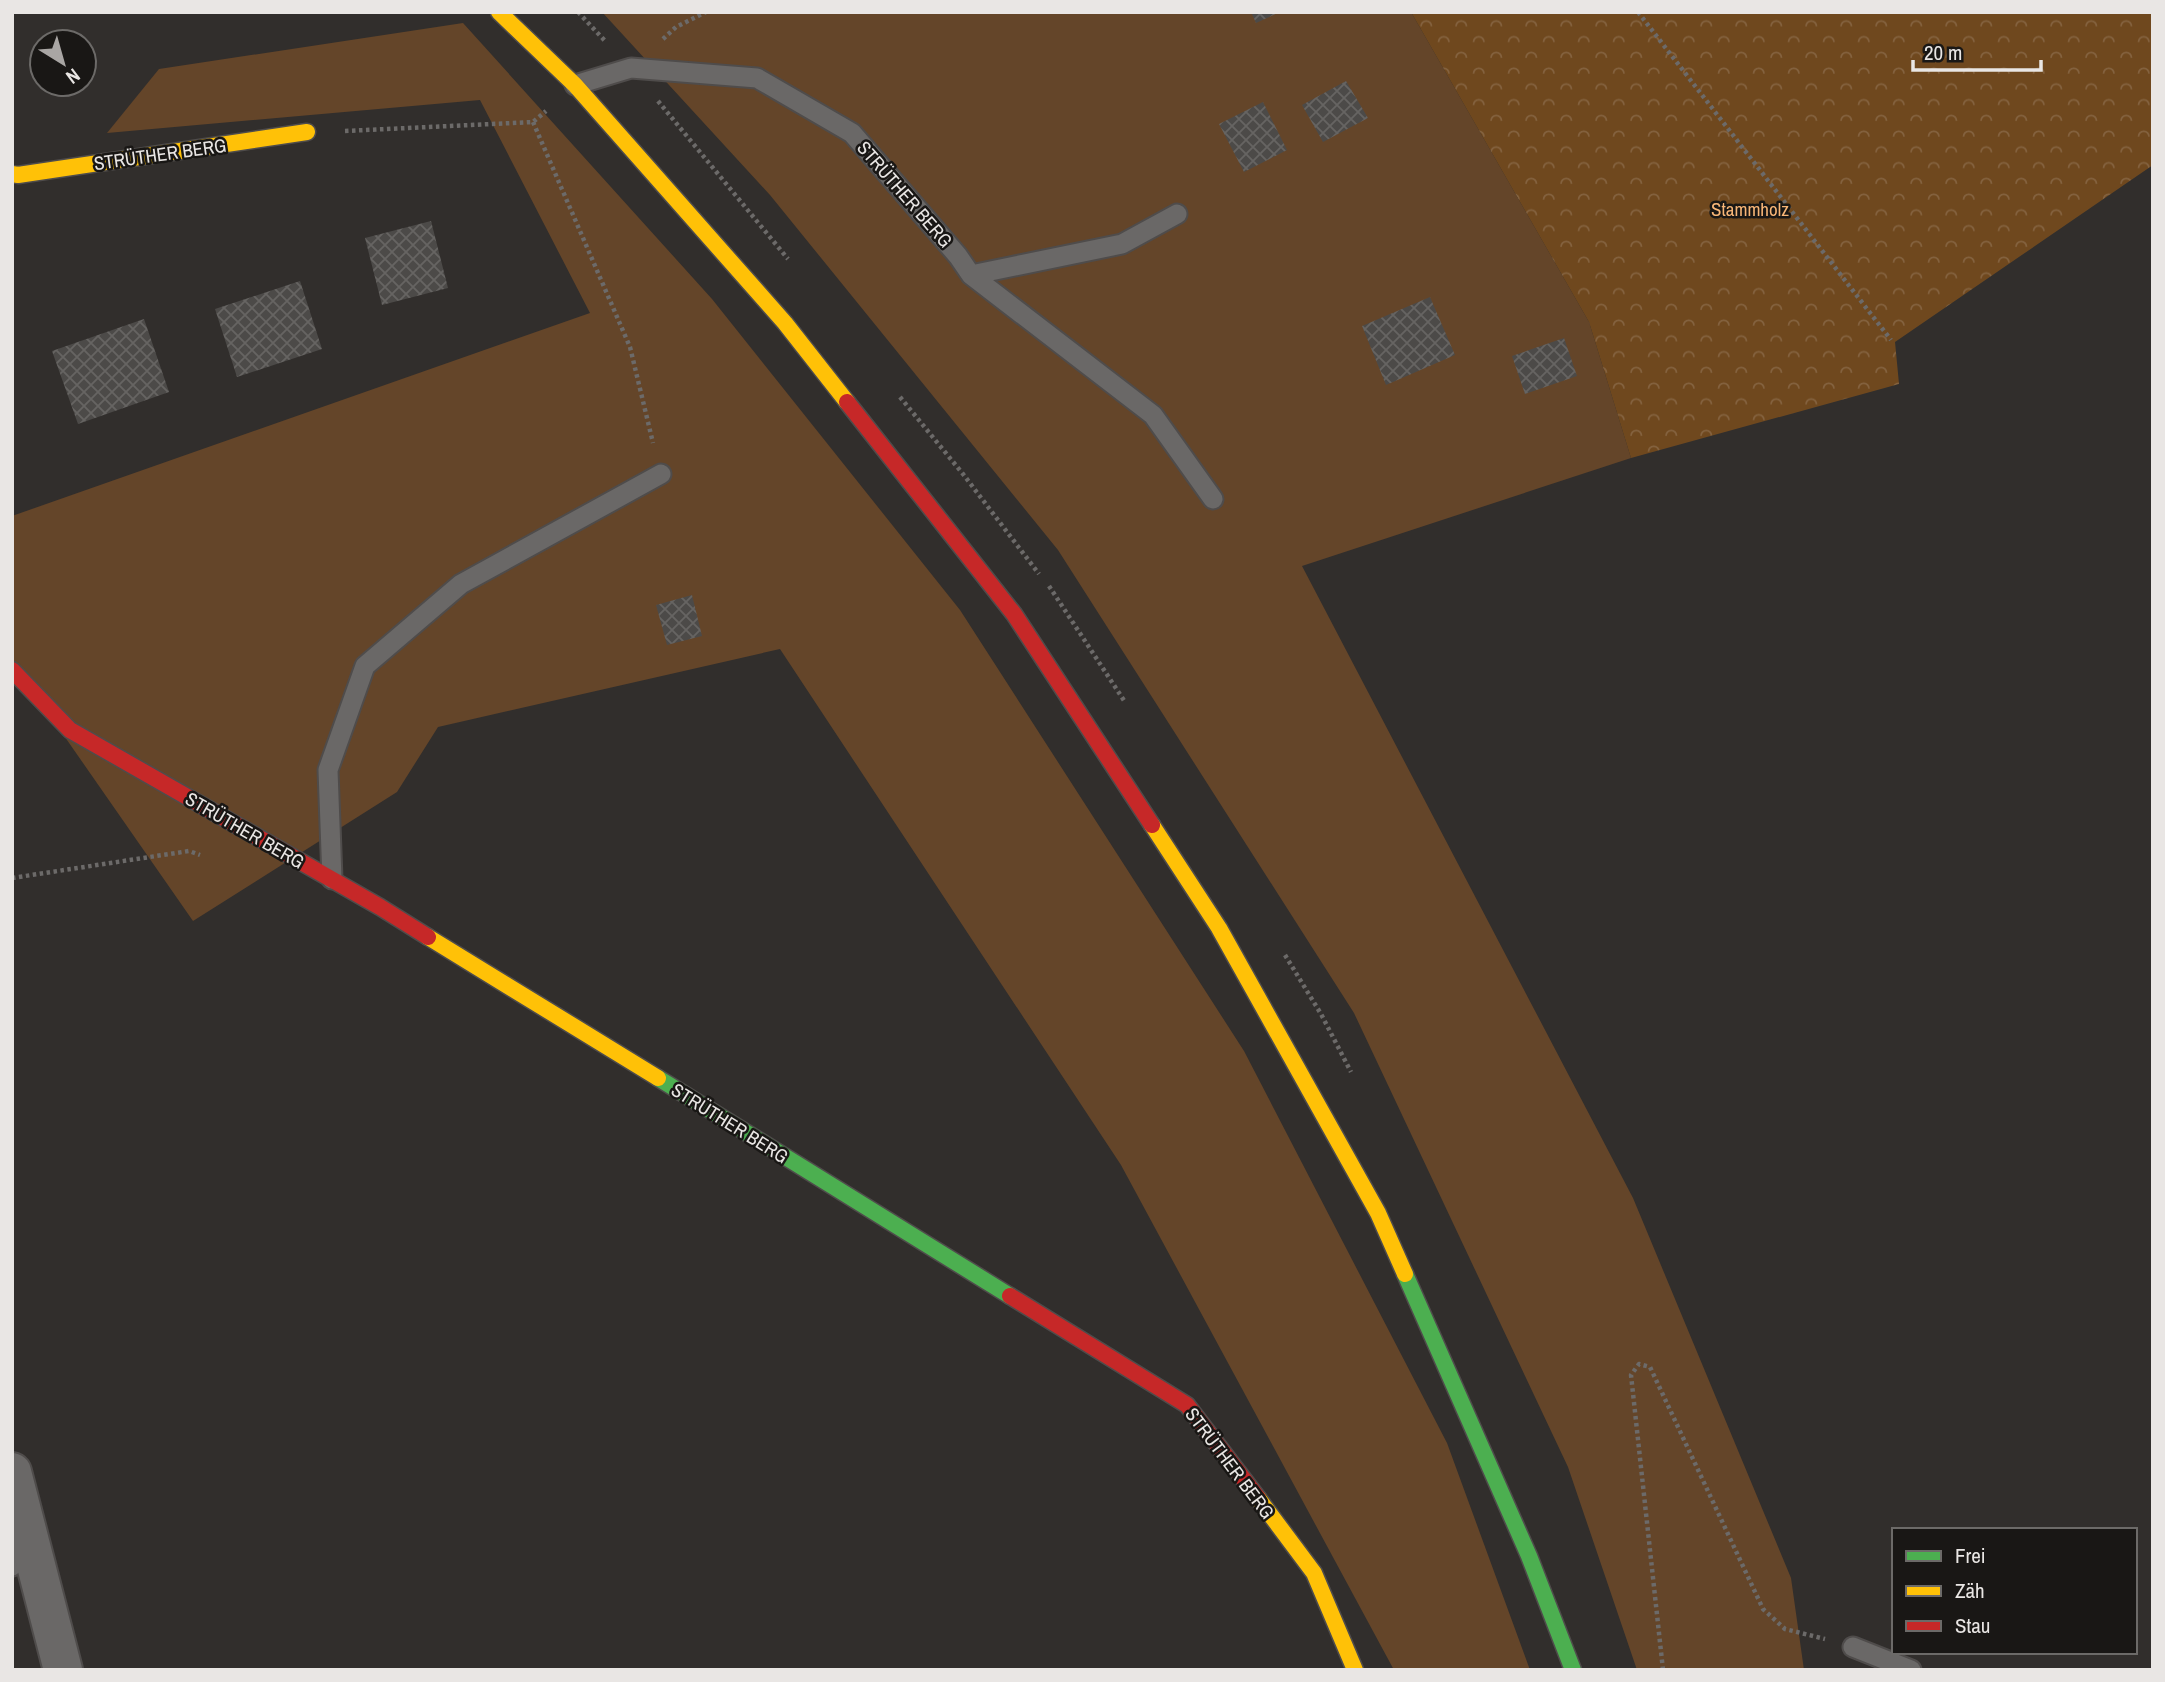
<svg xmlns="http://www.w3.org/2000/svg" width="2165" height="1682" viewBox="0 0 2165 1682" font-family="'Archivo Narrow',sans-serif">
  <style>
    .green { fill: #644529 }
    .forest { fill: url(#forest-crowns) }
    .building { fill: url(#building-cross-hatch) }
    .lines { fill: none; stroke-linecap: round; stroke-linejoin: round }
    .lane-casing { stroke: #4f4c4b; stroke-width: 23 }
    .street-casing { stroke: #4f4c4b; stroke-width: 42 }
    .fast-casing { stroke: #4f4c4b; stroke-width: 19 }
    .slow-casing { stroke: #4f4c4b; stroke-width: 19 }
    .jam-casing { stroke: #4f4c4b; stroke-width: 19 }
    .path { stroke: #6c6a69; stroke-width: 4.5; stroke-dasharray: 3.5 3.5; stroke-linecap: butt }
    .lane { stroke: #6a6867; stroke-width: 19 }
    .street { stroke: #6a6867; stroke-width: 38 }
    .fast { stroke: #4caf50; stroke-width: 16 }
    .slow { stroke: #ffc107; stroke-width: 16 }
    .jam { stroke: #c62828; stroke-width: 16 }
    .labels { text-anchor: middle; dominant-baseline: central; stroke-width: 5; stroke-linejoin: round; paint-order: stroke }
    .street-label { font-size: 19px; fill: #e9e6e4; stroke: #191715 }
    .park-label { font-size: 19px; fill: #f8b677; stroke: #191715 }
  </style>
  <defs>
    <pattern id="forest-crowns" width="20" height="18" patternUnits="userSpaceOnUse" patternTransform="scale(1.75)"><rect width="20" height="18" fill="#6f481e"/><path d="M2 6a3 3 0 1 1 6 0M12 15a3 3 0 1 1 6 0" fill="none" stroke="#84623f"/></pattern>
    <pattern id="building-cross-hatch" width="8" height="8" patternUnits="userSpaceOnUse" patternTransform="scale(1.75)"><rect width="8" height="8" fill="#4c4a48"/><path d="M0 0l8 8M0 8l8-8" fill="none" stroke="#666462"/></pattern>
  </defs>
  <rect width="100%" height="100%" fill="#312e2c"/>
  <path class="green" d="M 602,12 L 1411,12 L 1589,322 L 1631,458 L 1302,566 L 1633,1198 L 1791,1578 L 1804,1670 L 1637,1670 L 1568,1467 L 1354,1013 L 1058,550 L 770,195 Z
    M 463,23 L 712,299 L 960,610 L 1244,1051 L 1447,1443 L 1530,1670 L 1394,1670 L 1121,1165 L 780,649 L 438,727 L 397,792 L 193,921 L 12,661 L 12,516 L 590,313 L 480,100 L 107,133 L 159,69 Z"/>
  <path class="forest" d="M 1411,12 L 2153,12 L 2153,165 L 1895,342 L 1899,384 L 1631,458 L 1589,322 Z"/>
  <path class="building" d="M 1251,12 L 1280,12 L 1256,23 Z
    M 1346,81 L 1368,118 L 1323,142 L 1302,105 Z
    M 1263,102 L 1287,150 L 1244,172 L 1219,124 Z
    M 431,221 L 448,288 L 382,305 L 365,238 Z
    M 300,281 L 322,349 L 237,377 L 215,309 Z
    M 1430,297 L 1455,355 L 1386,385 L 1362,326 Z
    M 144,319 L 169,392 L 78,424 L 52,351 Z
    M 1564,338 L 1577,376 L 1525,394 L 1512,356 Z
    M 692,595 L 702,636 L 667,645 L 656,605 Z"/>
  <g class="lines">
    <g class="lane-casing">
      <path id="lane" d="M 575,85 L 631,68 L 757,78 L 852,133 L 958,256 L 971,275 L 1153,415 L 1213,499
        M 971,275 L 1122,244 L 1177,214
        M 332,879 L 328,770 L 365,666 L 461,584 L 661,474
        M 12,1566 L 32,1546
        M 1853,1647 L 1911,1670"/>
    </g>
    <g class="street-casing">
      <path id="street" d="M 12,1472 L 63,1670"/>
    </g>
    <g class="fast-casing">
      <path id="fast" d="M 658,1078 L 1010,1296
        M 1405,1274 L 1529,1556 L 1573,1670"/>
    </g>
    <g class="slow-casing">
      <path id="slow" d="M 499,12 L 575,85 L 785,323 L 847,402
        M 12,174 L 18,175 L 307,132
        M 1152,825 L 1219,928 L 1378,1213 L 1405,1274
        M 428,937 L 658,1078
        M 1258,1498 L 1314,1573 L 1355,1670"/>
    </g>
    <g class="jam-casing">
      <path id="jam" d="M 847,402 L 1014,614 L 1152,825
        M 12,670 L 70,730 L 380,907 L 428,937
        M 1010,1296 L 1187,1405 L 1258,1498"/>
    </g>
    <path class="path" d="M 578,12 L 606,42
      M 1638,12 L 1891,340
      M 663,39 L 676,27 L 706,12
      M 658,101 L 788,259
      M 533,122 L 630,347 L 653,443
      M 345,131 L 533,122 L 546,111
      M 900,397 L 963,474 L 1039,574
      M 1049,586 L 1125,702
      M 12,878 L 189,851 L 200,855
      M 1285,955 L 1321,1014 L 1351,1072
      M 1663,1670 L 1631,1375 L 1639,1364 L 1650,1367 L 1763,1609 L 1785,1629 L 1825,1639"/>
    <use href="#lane" class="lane"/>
    <use href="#street" class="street"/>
    <use href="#fast" class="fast"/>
    <use href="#slow" class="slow"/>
    <use href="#jam" class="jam"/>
  </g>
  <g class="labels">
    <g class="street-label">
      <text transform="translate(160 154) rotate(-8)">STRÜTHER BERG</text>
      <text transform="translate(905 194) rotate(49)">STRÜTHER BERG</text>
      <text transform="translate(245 830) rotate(30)">STRÜTHER BERG</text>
      <text transform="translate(730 1123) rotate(32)">STRÜTHER BERG</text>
      <text transform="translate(1230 1463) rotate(53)">STRÜTHER BERG</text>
    </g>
    <g class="park-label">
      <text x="1750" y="209">Stammholz</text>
    </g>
  </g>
  <rect width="2165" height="1682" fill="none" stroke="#e9e6e4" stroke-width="28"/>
  <rect x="1892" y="1528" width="245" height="126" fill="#191715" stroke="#6c6a68" stroke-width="2"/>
  <rect x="1906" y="1551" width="35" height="10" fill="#4caf50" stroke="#6c6a68" stroke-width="2"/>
  <text x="1955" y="1563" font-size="21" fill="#e9e6e4">Frei</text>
  <rect x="1906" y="1586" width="35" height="10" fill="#ffc107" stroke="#6c6a68" stroke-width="2"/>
  <text x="1955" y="1598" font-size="21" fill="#e9e6e4">Zäh</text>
  <rect x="1906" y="1621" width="35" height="10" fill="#c62828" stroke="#6c6a68" stroke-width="2"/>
  <text x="1955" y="1633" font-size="21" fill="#e9e6e4">Stau</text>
  <g transform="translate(63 63) rotate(143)"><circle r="33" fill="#191715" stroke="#6c6a68" stroke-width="2"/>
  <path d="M0-5L12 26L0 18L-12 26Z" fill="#a9a6a4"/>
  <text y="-10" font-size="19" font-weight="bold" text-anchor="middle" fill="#e9e6e4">N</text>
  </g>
  <path d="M1913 60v10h128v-10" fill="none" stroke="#e9e6e4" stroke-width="3.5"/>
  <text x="1924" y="60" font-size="21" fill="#e9e6e4" stroke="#191715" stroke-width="5" paint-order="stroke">20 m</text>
</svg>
